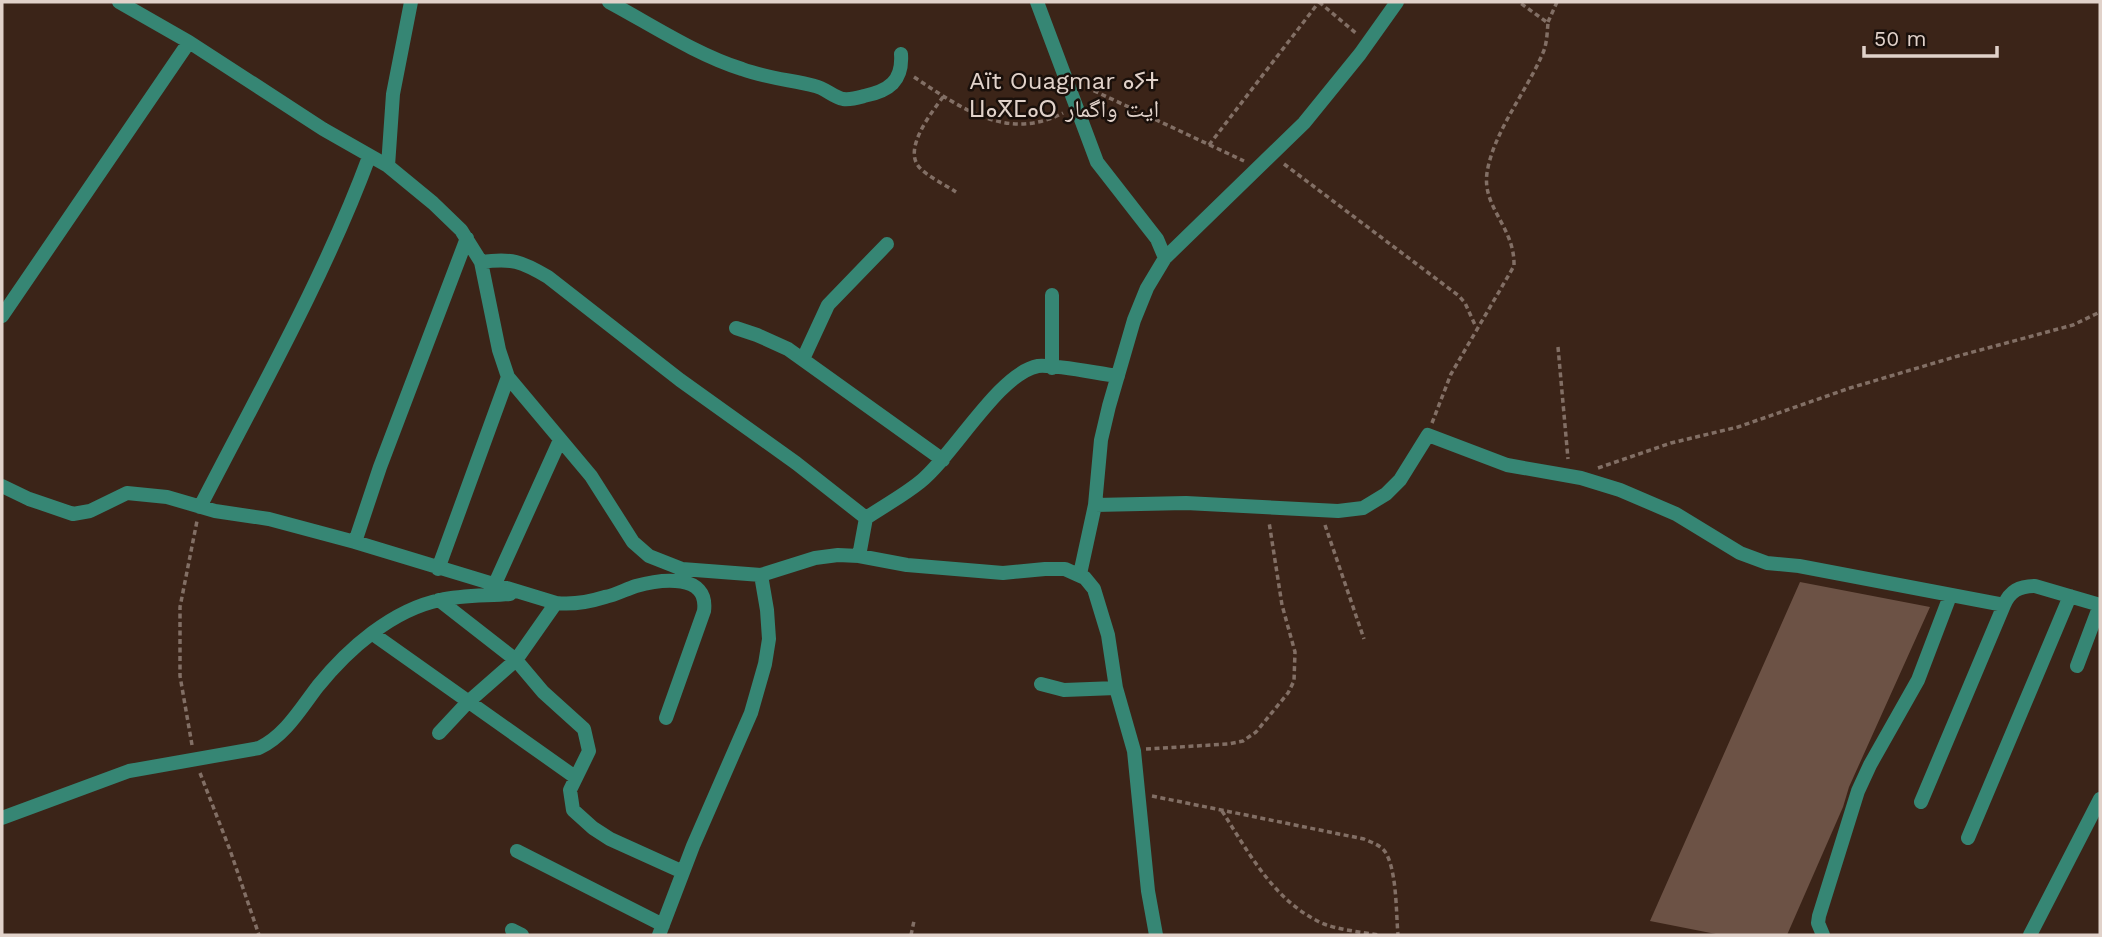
<svg xmlns="http://www.w3.org/2000/svg" width="2102" height="937" viewBox="0 0 2102 937" font-family="'Work Sans','Noto Naskh Arabic','Noto Sans Tifinagh',sans-serif">
  <style>
    .building { fill: #6c5245 }
    .lines { fill: none; stroke-linecap: round; stroke-linejoin: round }
    .path { stroke: #826f65; stroke-width: 3.5; stroke-dasharray: 5 3.5; stroke-linecap: butt }
    .minor { stroke: #368674; stroke-width: 14 }
    .labels { text-anchor: middle; dominant-baseline: central; stroke-width: 5; stroke-linejoin: round; paint-order: stroke }
    .quarter-label { font-size: 24px; fill: #e1d2ca; stroke: #1a100b }
  </style>
  <rect width="100%" height="100%" fill="#3b2418"/>
  <path class="building" d="M 1800,582 L 1930,607 L 1849,787 L 1843,807 L 1787,935 L 1721,935 L 1650,921 Z"/>
  <g class="lines">
    <path class="path" d="M 1319,2 L 1357,34
      M 1548,22 L 1557,2
      M 914,77 C 961,108 1007,142 1063,113
      M 1086,87 L 1244,161
      M 943,97 C 932,112 903,148 919,167 C 928,177 944,184 956,192
      M 1209,145 L 1319,2
      M 1284,164 L 1459,296 L 1465,303 L 1476,327
      M 1558,347 L 1568,459
      M 1432,423 L 1451,374 L 1514,266 C 1515,227 1482,208 1487,173 C 1493,133 1526,92 1542,55 C 1547,45 1547,34 1548,23 L 1519,2
      M 1598,468 L 1671,443 L 1738,427 L 1850,388 L 1958,356 L 2073,325 L 2100,312
      M 1325,525 L 1364,639
      M 192,745 L 180,676 L 180,607 L 197,521
      M 1146,749 L 1228,744 L 1243,741 L 1256,732 L 1288,693 L 1294,681 L 1295,652 L 1282,605 L 1269,522
      M 200,773 L 230,850 L 259,935
      M 1152,796 L 1364,839 C 1373,843 1383,846 1387,855 C 1397,876 1396,913 1398,935
      M 1222,811 C 1249,853 1275,903 1324,924 C 1340,930 1361,932 1378,935
      M 911,935 L 914,921"/>
    <path class="minor" d="M 119,2 L 189,42 L 323,129 L 388,166 L 433,203 L 461,230 L 481,262 L 499,350 L 508,377 L 591,476 L 633,542 L 649,556 L 682,569 L 761,575 L 815,558 L 838,555 L 859,556 L 907,565 L 1003,573 L 1045,569 L 1065,569 L 1085,578 L 1094,589 L 1108,635 L 1116,688 L 1134,751 L 1148,891 L 1156,935
      M 609,2 C 652,25 695,54 742,69 C 766,78 791,80 815,86 C 825,88 833,97 843,99 C 851,100 857,98 864,96 C 889,91 903,81 901,54
      M 1037,2 L 1097,162 L 1157,239 L 1165,258 L 1147,288 L 1134,320 L 1109,406 L 1101,440 L 1095,505 L 1080,574
      M 388,166 L 393,94 L 411,2
      M 1165,258 L 1304,123 L 1360,54 L 1397,2
      M 481,262 C 512,258 521,261 548,277 L 680,380 L 796,463 L 866,518
      M 1052,295 L 1052,368
      M 2,316 L 189,42
      M 736,328 L 757,335 L 788,349 L 943,460
      M 803,359 L 828,305 L 887,244
      M 2,486 L 29,499 L 73,514 L 90,511 L 127,493 L 167,497 L 215,511 L 269,519 L 355,542 L 556,603 C 573,605 589,602 605,597 C 616,595 626,589 636,586 C 661,579 709,573 704,611 L 666,718
      M 1095,505 L 1186,503 L 1338,511 L 1363,508 L 1386,494 L 1400,480 L 1428,435 L 1507,465 L 1581,478 L 1620,490 L 1676,514 L 1740,553 L 1767,563 L 1799,566 L 2004,605 C 2010,591 2019,586 2035,586 L 2100,605 L 2077,666
      M 200,507 C 258,394 325,276 369,157
      M 355,542 L 380,467 L 467,238
      M 859,556 L 866,518 C 884,506 904,495 920,482 C 953,456 999,373 1038,366 C 1054,364 1100,374 1118,376
      M 438,569 L 508,377
      M 494,586 L 560,440
      M 439,600 L 516,660 L 543,692 L 584,729 L 589,751 L 570,790 L 573,810 L 593,828 L 610,839 L 683,872
      M 373,634 L 575,777
      M 1041,684 L 1064,690 L 1116,688
      M 439,733 L 467,703 L 516,660 L 556,603
      M 1921,802 L 2004,605
      M 2,818 L 129,771 L 259,748 C 285,736 301,708 318,686 C 348,649 392,610 440,600 C 462,595 487,596 510,594
      M 1968,838 L 2070,596
      M 517,851 L 663,925
      M 512,930 L 522,935
      M 659,935 L 693,846 L 751,713 L 765,664 L 769,639 L 767,610 L 761,575
      M 1823,935 L 1818,923 L 1819,916 L 1858,791 L 1870,765 L 1918,680 L 1950,596
      M 2030,935 L 2100,799"/>
  </g>
  <g class="labels">
    <g class="quarter-label">
      <text x="1064" y="81">Aït Ouagmar ⴰⵢⵜ<tspan x="1064" dy="28">ⵡⴰⴳⵎⴰⵔ ايت واگمار</tspan></text>
    </g>
  </g>
  <rect width="2102" height="937" fill="none" stroke="#e1d2ca" stroke-width="7"/>
  <path d="M1864 46v10h133v-10" fill="none" stroke="#e1d2ca" stroke-width="3.5"/>
  <text x="1874" y="46" font-size="21" fill="#e1d2ca" stroke="#1a100b" stroke-width="5" paint-order="stroke">50 m</text>
</svg>
